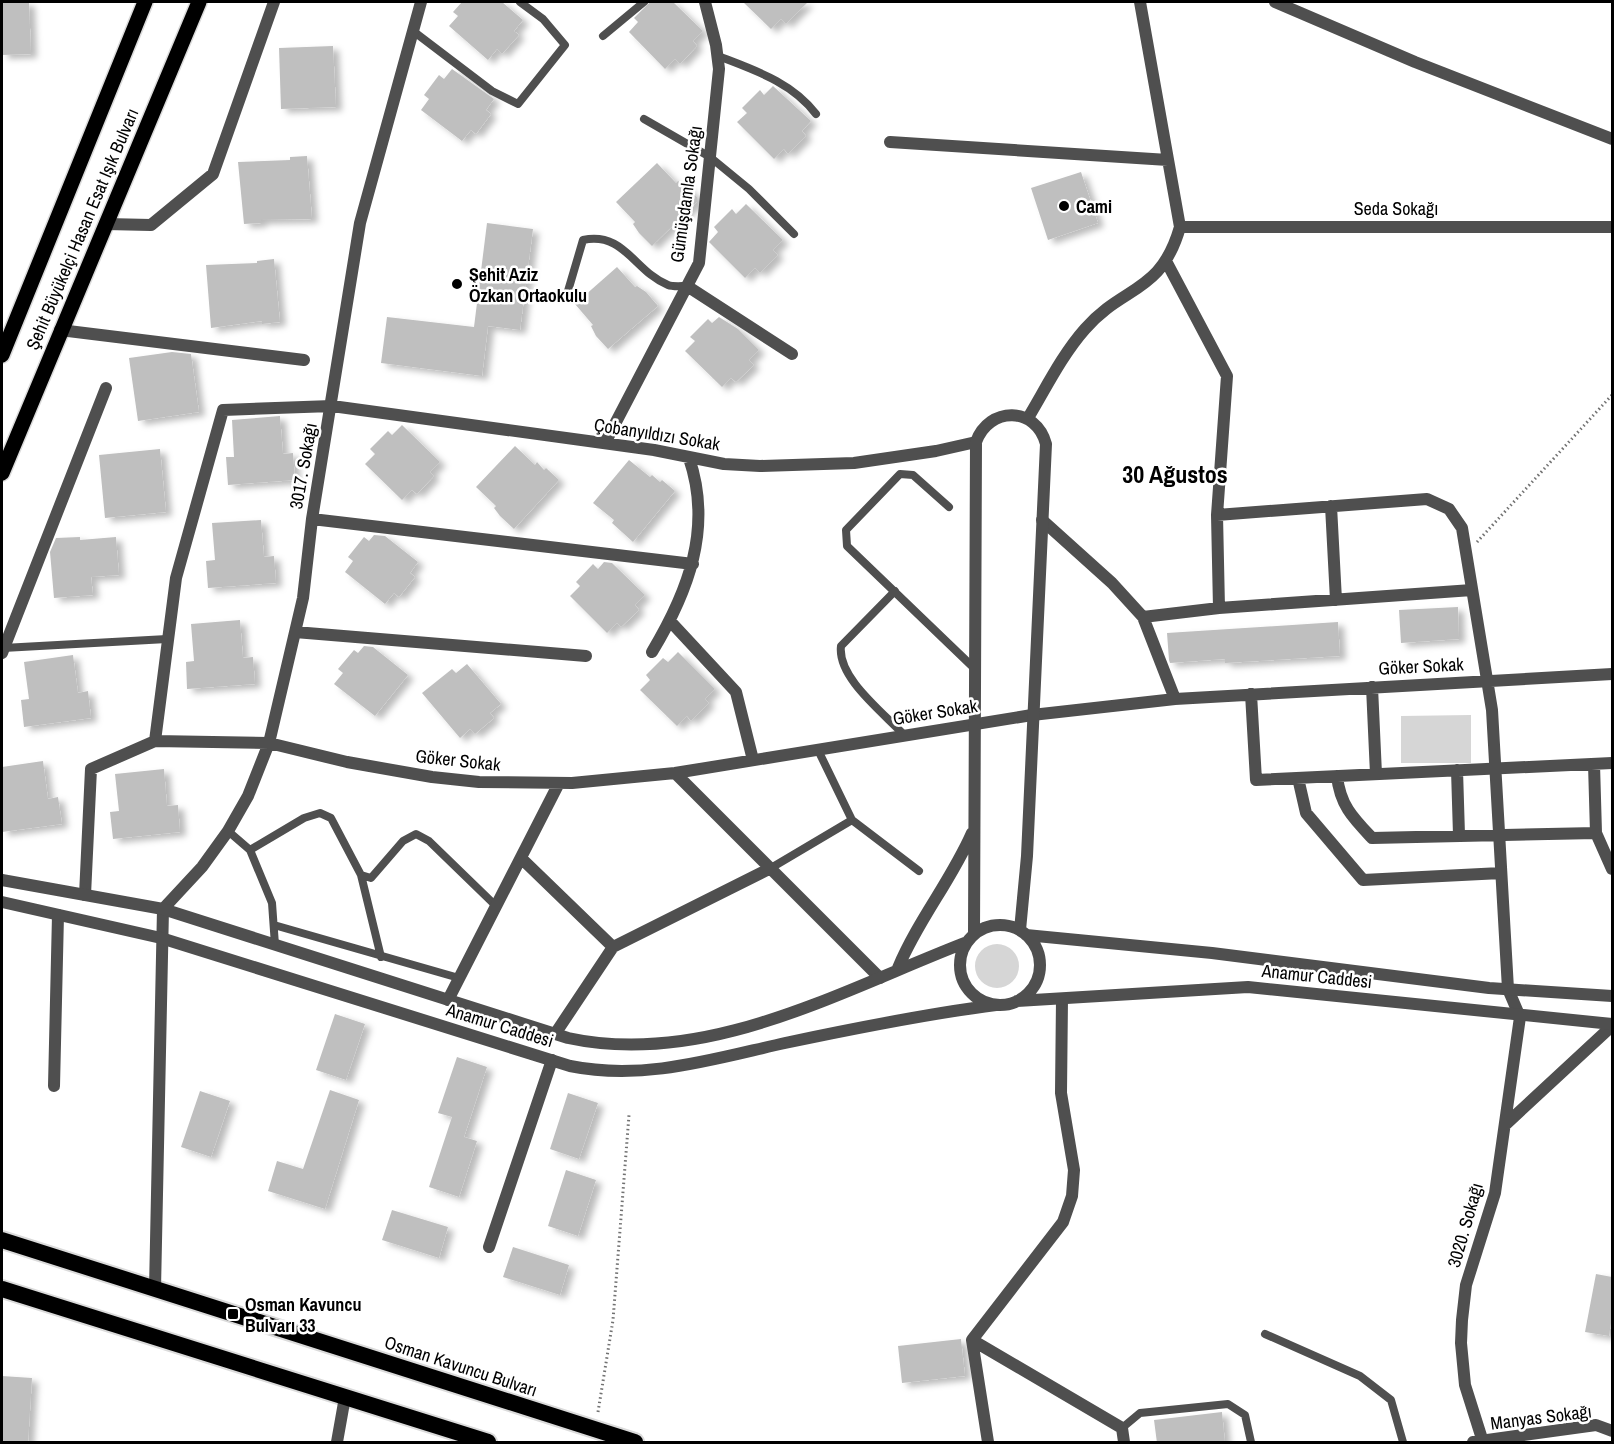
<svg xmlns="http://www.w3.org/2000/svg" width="1614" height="1444" viewBox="0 0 1614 1444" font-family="'Archivo Narrow',sans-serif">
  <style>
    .green { fill: #d6d6d6 }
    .building { fill: #bfbfbf; filter: url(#shadow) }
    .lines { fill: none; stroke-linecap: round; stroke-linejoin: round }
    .primary-casing { stroke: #dbdbdb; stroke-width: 18 }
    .trunk-casing { stroke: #dbdbdb; stroke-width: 20 }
    .path { stroke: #717171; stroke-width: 3; stroke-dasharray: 1.5 3; stroke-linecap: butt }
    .service { stroke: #4f4f4f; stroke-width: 8 }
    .minor { stroke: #4f4f4f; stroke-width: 12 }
    .tertiary { stroke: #4f4f4f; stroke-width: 12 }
    .primary { stroke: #000; stroke-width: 15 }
    .trunk { stroke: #000; stroke-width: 16 }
    .poi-dot { fill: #000; stroke: #fff; stroke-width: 2 }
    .labels { text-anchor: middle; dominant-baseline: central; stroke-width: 5; stroke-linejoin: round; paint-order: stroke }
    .street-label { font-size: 18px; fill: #000; stroke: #fff }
    .poi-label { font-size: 18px; font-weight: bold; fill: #000; stroke: #fff; text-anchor: start }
    .district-label { font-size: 24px; font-weight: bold; fill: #000; stroke: #fff }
  </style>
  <defs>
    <filter id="shadow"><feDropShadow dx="6" dy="4" stdDeviation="3" flood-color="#0004"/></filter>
  </defs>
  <rect width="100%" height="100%" fill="#fff"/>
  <path class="green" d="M 1471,715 L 1471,763 L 1401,763 L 1401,716 Z
    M975 966a22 22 0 1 1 44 0a22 22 0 1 1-44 0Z"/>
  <path class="building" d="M 2,2 L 29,2 L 31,54 L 2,55 Z
    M 462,2 L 502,2 L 523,20 L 514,31 L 519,35 L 502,54 L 497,49 L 488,60 L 449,26 L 458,16 L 453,12 Z
    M 650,2 L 673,2 L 703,31 L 693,41 L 697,46 L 680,64 L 675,59 L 665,69 L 629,32 L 638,22 L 634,18 Z
    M 743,2 L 808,2 L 786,24 L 781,19 L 771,29 Z
    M 333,46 L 336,107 L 281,109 L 279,48 Z
    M 452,69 L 494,99 L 486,110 L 491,114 L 476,134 L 471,130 L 462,141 L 421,110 L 429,99 L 424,95 L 439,75 L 444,79 Z
    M 773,86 L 811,121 L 802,131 L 806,136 L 788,154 L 784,149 L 774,159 L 737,122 L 747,113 L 742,108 L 760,90 L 764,95 Z
    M 307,156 L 312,219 L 261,220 L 261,223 L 244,224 L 238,162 L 290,160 L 290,157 Z
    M 657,163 L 676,183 L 678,181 L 687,187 L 697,197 L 697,202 L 652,246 L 639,233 L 633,224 L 635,222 L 616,202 Z
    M 1081,172 L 1098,223 L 1048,240 L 1031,188 Z
    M 746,204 L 783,240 L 773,250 L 778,255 L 760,273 L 755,268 L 745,278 L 709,242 L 718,232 L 714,227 L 732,209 L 736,214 Z
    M 487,223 L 533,229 L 520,330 L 488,326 L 482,376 L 381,363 L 387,317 L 474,327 Z
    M 274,259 L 280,322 L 262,324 L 262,321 L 211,328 L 206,265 L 257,263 L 257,261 Z
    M 617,267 L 635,287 L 637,286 L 646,292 L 658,306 L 608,349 L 596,336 L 591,326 L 593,325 L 575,304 Z
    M 719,317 L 738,329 L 759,350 L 749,360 L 754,365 L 736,382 L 731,378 L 722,387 L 685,351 L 695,341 L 690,337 L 708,319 L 712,323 Z
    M 172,352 L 191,354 L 199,412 L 138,421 L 129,358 Z
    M 280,416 L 283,454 L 293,453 L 295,480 L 228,485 L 226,457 L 234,457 L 232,420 Z
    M 402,425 L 440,462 L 430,472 L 434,476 L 417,494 L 412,490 L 402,500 L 365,464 L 375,454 L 370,449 L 388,431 L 392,435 Z
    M 515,446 L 535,465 L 537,462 L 544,470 L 546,468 L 559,480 L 514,529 L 500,516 L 494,508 L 496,506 L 476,487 Z
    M 160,449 L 166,512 L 105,518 L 99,455 Z
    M 629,460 L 650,477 L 652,475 L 660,482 L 662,480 L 675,491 L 633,542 L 612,523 L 614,520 L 593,503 Z
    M 261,520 L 264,557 L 274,556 L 276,583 L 208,588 L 206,561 L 215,560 L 212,523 Z
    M 374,535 L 385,536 L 418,562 L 410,573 L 415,577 L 399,597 L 394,593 L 385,604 L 345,572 L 353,561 L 348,557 L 364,537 L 369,541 Z
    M 80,537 L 80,540 L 116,537 L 119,575 L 91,577 L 93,595 L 54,598 L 50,552 L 56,538 Z
    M 604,562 L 612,563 L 645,595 L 635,605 L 639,610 L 621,627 L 617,623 L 607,633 L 570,596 L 580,586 L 576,582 L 593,564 L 598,569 Z
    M 1458,607 L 1459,639 L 1401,643 L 1399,610 Z
    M 240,620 L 243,658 L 253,657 L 255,684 L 187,689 L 186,662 L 194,661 L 191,624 Z
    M 1338,622 L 1340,656 L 1225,663 L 1225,659 L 1170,663 L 1169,660 L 1167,633 Z
    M 364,646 L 373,647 L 408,675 L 375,716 L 334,684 L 343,673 L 338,669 L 354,650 L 358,653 Z
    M 678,652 L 715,689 L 705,699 L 709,703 L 691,721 L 687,716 L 677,726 L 640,690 L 650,680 L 646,675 L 663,658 L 668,662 Z
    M 73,655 L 78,693 L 88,691 L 91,718 L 24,727 L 21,700 L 29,699 L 24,662 Z
    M 467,664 L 501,704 L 490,713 L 494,718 L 475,734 L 470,729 L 460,738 L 422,693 L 452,669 L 456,673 Z
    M 43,761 L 48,799 L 58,797 L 62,824 L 2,832 L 2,767 Z
    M 164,769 L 167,806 L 178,805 L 180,832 L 113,839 L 110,812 L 119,811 L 115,774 Z
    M 335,1014 L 365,1024 L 346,1080 L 316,1070 Z
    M 457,1057 L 487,1067 L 464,1137 L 477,1141 L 459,1197 L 429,1187 L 452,1117 L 438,1113 Z
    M 330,1090 L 359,1100 L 325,1209 L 268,1191 L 277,1161 L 303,1169 Z
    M 200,1091 L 230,1101 L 211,1157 L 181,1147 Z
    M 568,1093 L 598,1103 L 579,1159 L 550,1149 Z
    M 566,1170 L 596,1180 L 578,1236 L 548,1226 Z
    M 392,1210 L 448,1227 L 439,1258 L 382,1240 Z
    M 513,1247 L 569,1265 L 560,1295 L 503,1277 Z
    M 1596,1274 L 1612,1277 L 1612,1316 L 1609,1336 L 1585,1332 Z
    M 961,1339 L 965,1376 L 902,1383 L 898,1346 Z
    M 2,1376 L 32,1378 L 28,1443 L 2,1443 Z
    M 1222,1412 L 1225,1443 L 1157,1443 L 1154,1420 Z"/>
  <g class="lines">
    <g class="primary-casing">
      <path id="primary" d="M 2,355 L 145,2
        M 2,473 L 199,2"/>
    </g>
    <g class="trunk-casing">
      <path id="trunk" d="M 2,1240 L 635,1442
        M 2,1289 L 488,1442"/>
    </g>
    <path class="path" d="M 1477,542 L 1612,395
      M 598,1412 L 613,1320 L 629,1115"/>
    <path class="service" d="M 413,31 L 492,91 L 518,104 L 565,45 L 543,19 L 520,2
      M 603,36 L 644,2
      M 718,56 C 754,70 792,82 816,114
      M 644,119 L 710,157 L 749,189 L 794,234
      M 568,291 L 583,240 C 624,231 635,272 668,285 C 673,287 681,286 687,286
      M 949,507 L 913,475 L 900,474 L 846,530 L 847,546 L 975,669
      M 895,591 L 841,646 C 837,678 884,713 905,736
      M 3,648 L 167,639
      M 818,750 L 852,820 L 919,871
      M 228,831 L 250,850 L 272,903 L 275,945
      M 250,850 L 304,818 L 320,813 L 331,818 L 361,875 L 371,878 L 403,841 L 416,834 L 429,841 L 496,906
      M 771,868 L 852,820
      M 361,875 L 381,957
      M 274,925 L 459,978
      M 1265,1334 L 1360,1376 L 1391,1400 L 1403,1442
      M 1122,1428 L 1140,1413 L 1228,1404 L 1245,1415 L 1251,1442"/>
    <path class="minor" d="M 1275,2 L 1415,62 L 1612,139
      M 890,142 L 1168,160
      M 106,224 L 151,225 L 213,174 L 274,2
      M 1180,227 L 1612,227
      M 1166,261 L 1227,376 L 1217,515
      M 687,286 L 792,354
      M 60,330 L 304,360
      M 1028,418 C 1046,388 1062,355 1085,329 C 1123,285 1161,294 1180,227 L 1140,2
      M 605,443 L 699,263 L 719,69 L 716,45 L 705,2
      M 1331,506 L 1336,600
      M 312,519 L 693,564
      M 1042,520 L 1112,583 L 1143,617 L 1175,699
      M 1219,608 L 1217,515 L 1427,499 L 1449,509 L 1462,528 L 1492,710 L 1508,989 L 1520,1017 L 1495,1193 L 1466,1285 L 1462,1320 L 1461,1343 L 1465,1385 L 1483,1442
      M 1143,617 L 1219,608 L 1472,590
      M 670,621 L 736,692 L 753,760
      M 295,632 L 586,656
      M 652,652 C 688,592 713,528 689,458
      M 2,653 L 106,388
      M 1372,687 L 1376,774
      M 1251,694 L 1256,780 L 1612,763
      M 155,741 L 176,578 L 223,410 L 332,406 L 654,450 L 724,464 L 760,466 L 854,463 L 936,451 L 976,442
      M 1594,764 L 1596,833
      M 1457,770 L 1459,835
      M 675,773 L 880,978
      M 1337,776 C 1340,805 1353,818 1372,838 L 1596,833 L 1612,869
      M 1298,778 L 1306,813 L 1363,880 L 1501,873
      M 521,858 L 613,947 L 771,868
      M 85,895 L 91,769 L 155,741 L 269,743 L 347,762 L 432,777 L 479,782 L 572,783 L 675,773 L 1032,715 L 1175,699 L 1612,674
      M 448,1000 L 559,783
      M 555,1034 L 613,947
      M 54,1086 L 58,915
      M 1505,1125 L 1612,1026
      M 489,1247 L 552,1060
      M 155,1289 L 163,909 L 202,867 L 228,831 L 248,796 L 269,743 L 303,598 L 312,519 L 360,223 L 421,2
      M 972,1340 L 1122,1428 L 1124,1442
      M 337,1442 L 345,1397
      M 988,1442 L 972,1340 L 1063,1222 L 1072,1196 L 1074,1170 L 1061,1093 L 1062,999
      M 1473,1442 L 1596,1425 L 1612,1431"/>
    <path class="tertiary" d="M 2,880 L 163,909 L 568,1038 C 706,1068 842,990 967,942
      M 2,902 L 161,938 L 570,1066 C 644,1081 713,1059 785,1043 C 856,1028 925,1014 996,1005
      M960 965a40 40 0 1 1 80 0a40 40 0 1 1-80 0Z
      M 974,934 L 976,442 C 989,406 1036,406 1046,444 L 1027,856 L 1020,930
      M 1026,935 L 1212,953 L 1489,988 L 1612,996
      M 898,968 C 918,920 951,881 972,833
      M 1017,1001 L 1248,987 L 1612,1024"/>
    <use href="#primary" class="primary"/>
    <use href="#trunk" class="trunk"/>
  </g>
  <g class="poi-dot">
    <circle cx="1064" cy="206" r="6"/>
    <circle cx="457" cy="284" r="6"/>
    <rect x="227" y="1308" width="12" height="12" rx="3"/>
  </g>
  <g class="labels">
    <g class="street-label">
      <text transform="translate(686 194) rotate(-82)">Gümüşdamla Sokağı</text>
      <text x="1396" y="208">Seda Sokağı</text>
      <text transform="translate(82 229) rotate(-67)">Şehit Büyükelçi Hasan Esat Işık Bulvarı</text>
      <text transform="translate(657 434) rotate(9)">Çobanyıldızı Sokak</text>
      <text transform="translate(303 466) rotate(-80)">3017. Sokağı</text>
      <text transform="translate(1421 666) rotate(-3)">Göker Sokak</text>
      <text transform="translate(935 712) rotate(-9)">Göker Sokak</text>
      <text transform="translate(458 760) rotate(6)">Göker Sokak</text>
      <text transform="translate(1317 976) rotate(6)">Anamur Caddesi</text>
      <text transform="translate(500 1025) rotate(17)">Anamur Caddesi</text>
      <text transform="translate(1465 1225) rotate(-74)">3020. Sokağı</text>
      <text transform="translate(461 1366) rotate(18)">Osman Kavuncu Bulvarı</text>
      <text transform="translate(1541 1417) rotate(-7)">Manyas Sokağı</text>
    </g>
    <g class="poi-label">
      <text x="1076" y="206">Cami</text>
      <text x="469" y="274">Şehit Aziz<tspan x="469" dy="21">Özkan Ortaokulu</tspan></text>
      <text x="245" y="1304">Osman Kavuncu<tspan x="245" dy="21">Bulvarı 33</tspan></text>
    </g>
    <g class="district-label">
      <text x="1175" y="474">30 Ağustos</text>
    </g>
  </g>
  <rect width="1614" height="1444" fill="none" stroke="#000000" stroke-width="6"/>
</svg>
